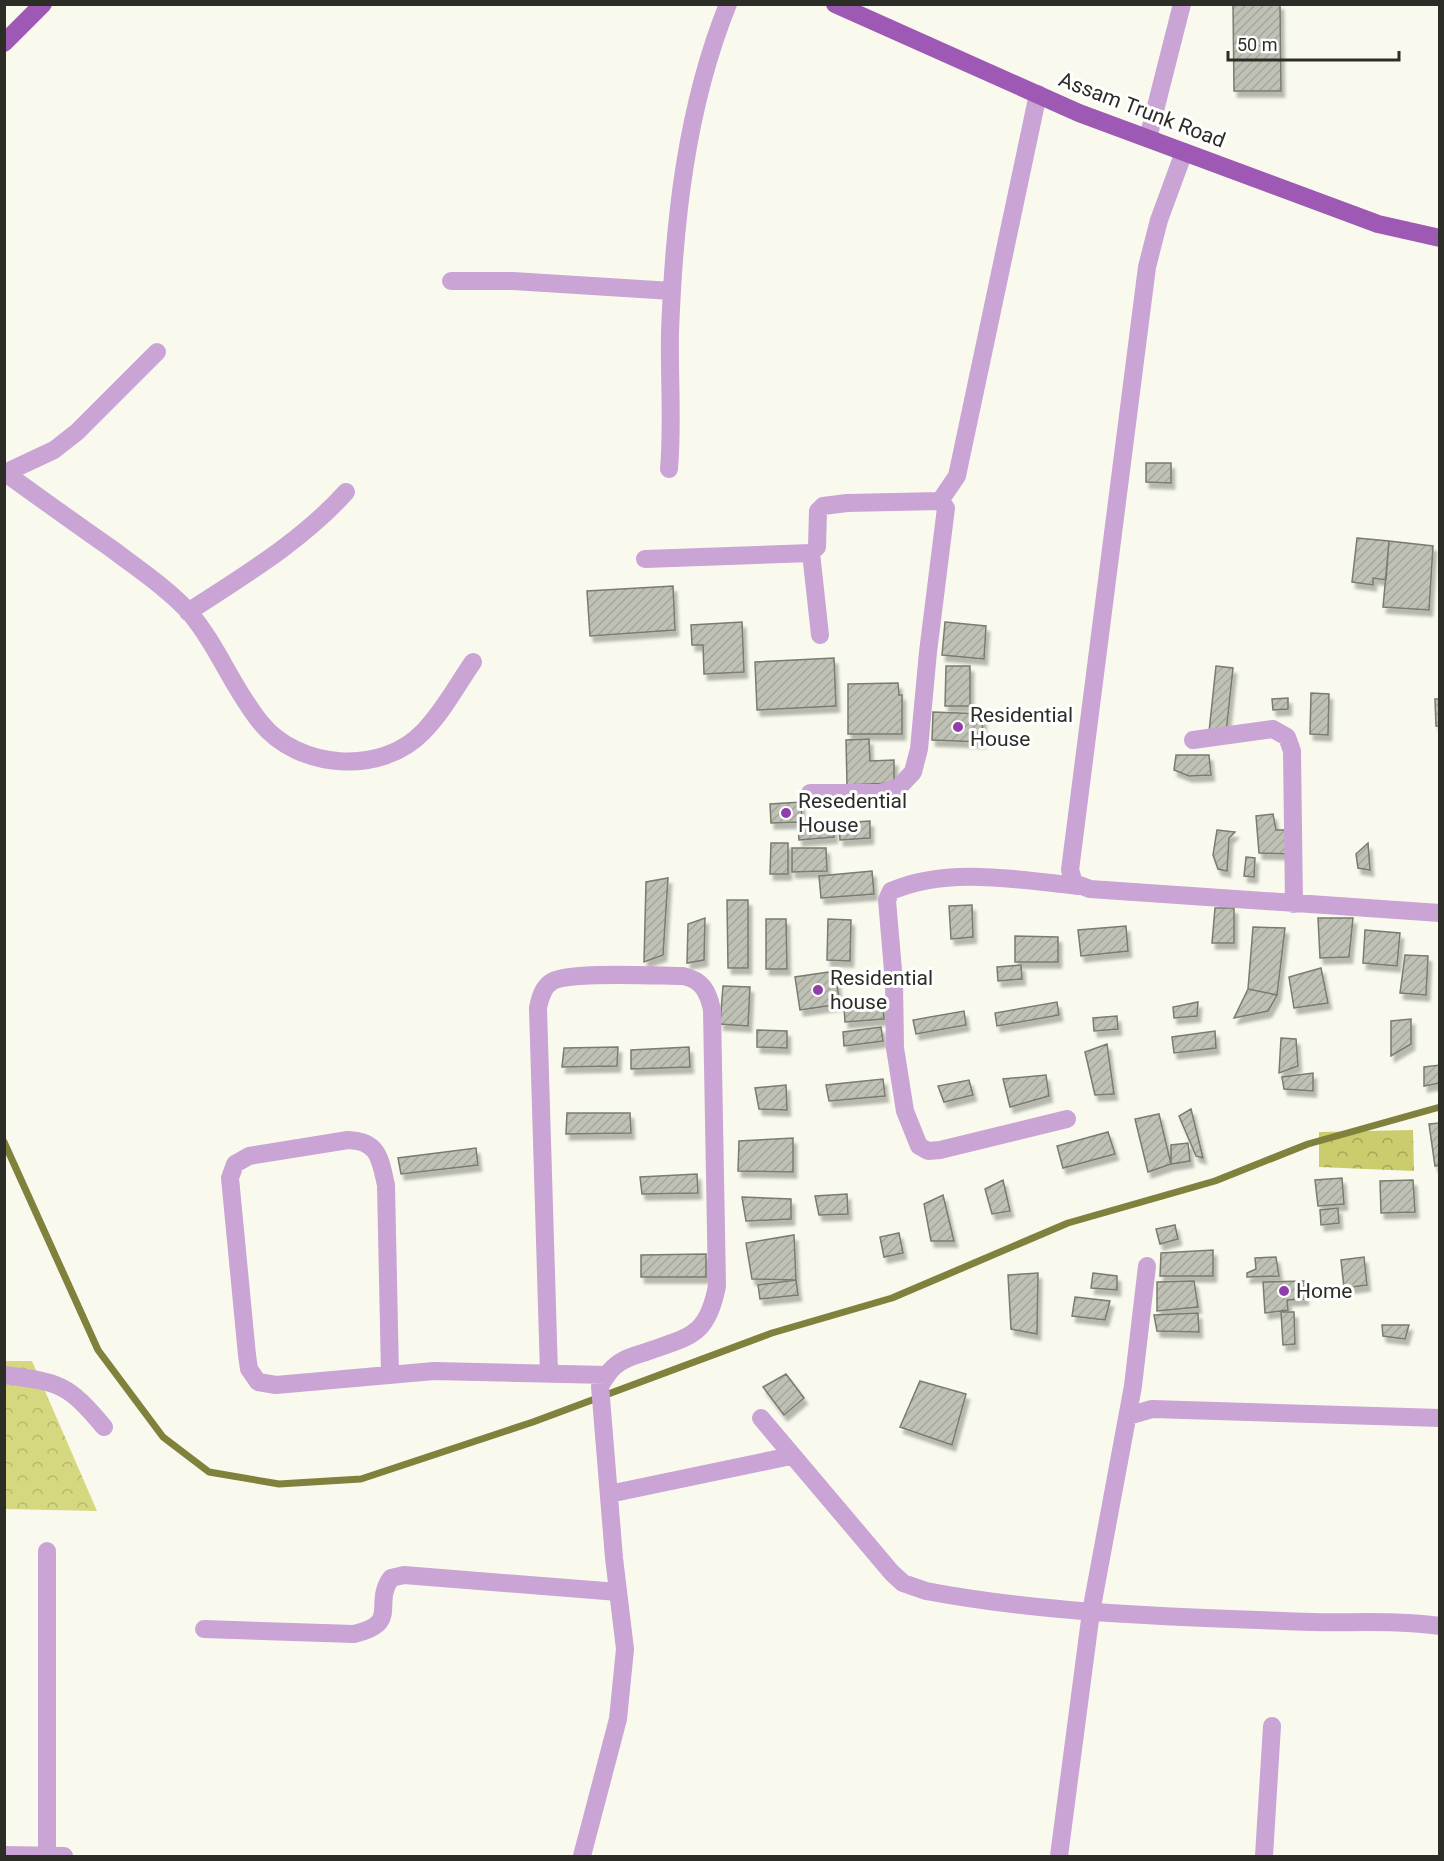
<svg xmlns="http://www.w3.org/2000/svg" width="1444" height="1861" viewBox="0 0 1444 1861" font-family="Roboto,sans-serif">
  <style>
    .forest { fill: url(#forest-crowns) }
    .park { fill: url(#park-crowns) }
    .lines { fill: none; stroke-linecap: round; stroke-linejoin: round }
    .stream { stroke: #80813d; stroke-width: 7 }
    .building { fill: url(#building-hatch); stroke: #7a7b70; stroke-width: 1.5; filter: url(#shadow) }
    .minor { stroke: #c9a4d5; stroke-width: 18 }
    .major { stroke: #9e59b4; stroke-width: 18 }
    .poi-dot { fill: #913daa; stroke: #fff; stroke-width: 2 }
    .labels { text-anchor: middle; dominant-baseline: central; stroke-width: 6; stroke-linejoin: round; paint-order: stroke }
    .street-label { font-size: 21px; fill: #2d2d28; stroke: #fff }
    .poi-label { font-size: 21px; fill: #2d2d28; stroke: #fff; text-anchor: start }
  </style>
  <defs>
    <pattern id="forest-crowns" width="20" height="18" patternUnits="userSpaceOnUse" patternTransform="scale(1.5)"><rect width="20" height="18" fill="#cacc6d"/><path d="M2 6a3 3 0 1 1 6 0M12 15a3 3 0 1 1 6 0" fill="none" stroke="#a4a65a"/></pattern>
    <pattern id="park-crowns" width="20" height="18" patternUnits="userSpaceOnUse" patternTransform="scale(1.5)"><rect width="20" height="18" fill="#d5d87e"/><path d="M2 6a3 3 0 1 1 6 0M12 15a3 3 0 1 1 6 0" fill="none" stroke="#b7ba6d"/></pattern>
    <pattern id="building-hatch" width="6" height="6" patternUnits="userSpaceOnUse" patternTransform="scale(1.5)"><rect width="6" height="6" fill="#c0c1b5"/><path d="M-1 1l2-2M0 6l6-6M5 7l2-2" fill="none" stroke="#a5a69c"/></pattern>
    <filter id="shadow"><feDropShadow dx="3.5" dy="6" stdDeviation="1.5" flood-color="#0004"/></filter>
  </defs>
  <rect width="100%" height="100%" fill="#f9faed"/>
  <path class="forest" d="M 1413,1130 L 1414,1171 L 1319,1167 L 1319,1132 Z"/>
  <path class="park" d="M 5,1361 L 32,1361 L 97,1511 L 5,1509 Z"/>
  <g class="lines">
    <path class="stream" d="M 4,1142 L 98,1350 L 163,1437 L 209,1472 L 279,1484 L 361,1479 L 533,1422 L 772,1333 L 892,1298 L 1068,1223 L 1215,1181 L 1308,1144 L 1440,1107"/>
  </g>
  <path class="building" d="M 1233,4 L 1280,4 L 1281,91 L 1234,91 Z
    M 1146,463 L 1171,463 L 1171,483 L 1146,482 Z
    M 1357,538 L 1389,541 L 1386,580 L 1373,578 L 1373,585 L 1352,582 Z
    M 1389,541 L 1433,546 L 1429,610 L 1383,607 Z
    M 673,586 L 675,630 L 590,636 L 587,591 Z
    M 742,622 L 744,672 L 704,674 L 703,645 L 692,645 L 691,625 Z
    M 945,622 L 986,626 L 984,659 L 942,655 Z
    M 834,658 L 836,706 L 757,710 L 755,662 Z
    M 946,666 L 970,666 L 970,706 L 945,706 Z
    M 1216,666 L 1233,668 L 1226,733 L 1209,732 Z
    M 898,683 L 899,695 L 902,695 L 902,734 L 848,734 L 848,684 Z
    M 1311,693 L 1329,694 L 1328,735 L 1310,734 Z
    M 1288,698 L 1288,709 L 1273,710 L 1272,699 Z
    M 1435,699 L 1440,699 L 1440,726 L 1436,726 Z
    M 933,712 L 983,714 L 982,742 L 932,740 Z
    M 869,739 L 870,761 L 894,760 L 894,783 L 847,785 L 846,740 Z
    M 1176,755 L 1209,755 L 1211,775 L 1189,776 L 1174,770 Z
    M 801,802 L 802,822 L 771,823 L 770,804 Z
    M 1273,814 L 1276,830 L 1291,830 L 1292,854 L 1259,853 L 1256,816 Z
    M 870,821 L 870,838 L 840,840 L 839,823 Z
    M 833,823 L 834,837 L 799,840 L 798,825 Z
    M 1217,830 L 1235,832 L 1229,838 L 1227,871 L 1218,869 L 1213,855 Z
    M 771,843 L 788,843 L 788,874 L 770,874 Z
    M 1368,843 L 1370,870 L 1358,868 L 1356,854 Z
    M 792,848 L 826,848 L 827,871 L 792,872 Z
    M 1246,857 L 1255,858 L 1254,877 L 1244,876 Z
    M 872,871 L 874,894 L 821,898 L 819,876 Z
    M 668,878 L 663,955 L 644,962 L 646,882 Z
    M 727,900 L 748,900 L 748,968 L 728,968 Z
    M 972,905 L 973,937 L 951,939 L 949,906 Z
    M 1215,908 L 1234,908 L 1234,943 L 1212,943 Z
    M 705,918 L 704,960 L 687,963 L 688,924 Z
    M 1318,918 L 1353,918 L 1349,957 L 1320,958 Z
    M 766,919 L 786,919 L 787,969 L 766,969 Z
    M 828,919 L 851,920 L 850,961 L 827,960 Z
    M 1126,926 L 1128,951 L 1081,956 L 1078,930 Z
    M 1253,927 L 1285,928 L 1277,995 L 1248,989 Z
    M 1365,930 L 1400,933 L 1397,966 L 1363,963 Z
    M 1015,936 L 1058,937 L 1058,962 L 1015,962 Z
    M 1405,955 L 1428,956 L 1426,995 L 1400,993 Z
    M 1021,965 L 1022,979 L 998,981 L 997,967 Z
    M 1321,968 L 1328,1003 L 1294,1008 L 1289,977 Z
    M 835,971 L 840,1004 L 800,1010 L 795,977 Z
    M 723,986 L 750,987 L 748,1026 L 720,1024 Z
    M 1248,989 L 1277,995 L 1268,1011 L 1234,1018 Z
    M 1057,1002 L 1059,1015 L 997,1026 L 995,1013 Z
    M 1198,1002 L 1197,1016 L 1174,1018 L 1173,1007 Z
    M 883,1005 L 884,1019 L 845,1022 L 844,1007 Z
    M 964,1011 L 966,1025 L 916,1034 L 913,1020 Z
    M 1117,1016 L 1118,1029 L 1094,1031 L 1093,1018 Z
    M 1411,1019 L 1411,1044 L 1391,1056 L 1391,1021 Z
    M 881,1027 L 883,1041 L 844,1046 L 843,1032 Z
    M 757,1030 L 787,1031 L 787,1048 L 757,1047 Z
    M 1215,1031 L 1216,1048 L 1174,1053 L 1172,1037 Z
    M 1281,1038 L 1296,1039 L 1298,1066 L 1279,1073 Z
    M 1107,1044 L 1114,1094 L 1095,1095 L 1085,1052 Z
    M 618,1047 L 617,1066 L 562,1067 L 564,1048 Z
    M 689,1047 L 690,1067 L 631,1069 L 631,1050 Z
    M 1440,1065 L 1440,1083 L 1424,1086 L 1424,1067 Z
    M 1313,1073 L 1313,1091 L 1284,1089 L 1282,1077 Z
    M 1046,1075 L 1049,1096 L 1010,1107 L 1003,1079 Z
    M 883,1079 L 885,1096 L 829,1101 L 826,1085 Z
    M 969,1080 L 973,1095 L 944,1102 L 938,1086 Z
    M 786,1085 L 787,1110 L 759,1109 L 755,1088 Z
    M 1191,1109 L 1203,1158 L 1196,1156 L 1179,1116 Z
    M 567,1113 L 630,1113 L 631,1133 L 566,1134 Z
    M 1159,1114 L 1171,1164 L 1148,1172 L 1135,1119 Z
    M 1440,1123 L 1440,1165 L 1435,1166 L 1429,1124 Z
    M 1108,1132 L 1115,1154 L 1063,1168 L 1057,1146 Z
    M 793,1138 L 793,1172 L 738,1171 L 739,1141 Z
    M 1188,1143 L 1190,1161 L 1171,1164 L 1171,1145 Z
    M 476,1148 L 478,1165 L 401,1174 L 398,1158 Z
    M 697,1174 L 698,1193 L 642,1194 L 640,1177 Z
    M 1342,1178 L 1344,1204 L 1318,1206 L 1315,1180 Z
    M 1003,1180 L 1010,1211 L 992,1214 L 985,1189 Z
    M 1413,1180 L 1415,1212 L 1381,1213 L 1380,1181 Z
    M 847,1194 L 848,1214 L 819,1215 L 815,1196 Z
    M 943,1195 L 954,1241 L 931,1241 L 924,1204 Z
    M 742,1197 L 791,1199 L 791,1219 L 746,1221 Z
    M 1338,1208 L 1339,1223 L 1321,1225 L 1320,1210 Z
    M 1175,1225 L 1178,1239 L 1160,1244 L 1156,1229 Z
    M 899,1233 L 903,1253 L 884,1257 L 880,1237 Z
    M 794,1235 L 796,1280 L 752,1279 L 746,1243 Z
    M 1213,1250 L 1213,1276 L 1160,1276 L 1161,1253 Z
    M 706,1254 L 706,1277 L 641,1277 L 641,1255 Z
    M 1276,1257 L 1279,1276 L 1247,1277 L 1247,1273 L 1256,1269 L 1255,1258 Z
    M 1364,1257 L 1367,1285 L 1344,1288 L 1341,1260 Z
    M 1038,1273 L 1037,1334 L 1011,1329 L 1008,1275 Z
    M 1093,1273 L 1117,1276 L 1117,1290 L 1091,1288 Z
    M 796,1280 L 798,1295 L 760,1299 L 758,1285 Z
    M 1194,1281 L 1198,1307 L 1157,1311 L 1157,1282 Z
    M 1304,1281 L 1305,1299 L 1287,1300 L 1288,1310 L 1265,1313 L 1263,1282 Z
    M 1075,1297 L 1110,1301 L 1105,1320 L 1072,1316 Z
    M 1281,1312 L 1294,1312 L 1295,1344 L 1283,1345 Z
    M 1198,1313 L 1199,1332 L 1157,1331 L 1154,1315 Z
    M 1382,1325 L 1409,1325 L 1405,1339 L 1383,1336 Z
    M 786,1374 L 804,1398 L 784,1415 L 763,1387 Z
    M 920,1381 L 966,1394 L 952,1445 L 900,1427 Z"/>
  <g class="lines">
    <path class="minor" d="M 1148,138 L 1182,4
      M 1184,152 L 1159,220 L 1147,267 L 1070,870 L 1074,883 L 1090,889 L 1440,913
      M 451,281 L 513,281 L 672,291
      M 669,469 C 673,423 669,378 670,332 C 674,222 686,108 728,4
      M 4,472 C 40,498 76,524 112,549 C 138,569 167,588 189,612 C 218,646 233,689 261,723 C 298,769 381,776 423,732 C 443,712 457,685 473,662
      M 5,473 L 54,450 L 77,432 L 157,352
      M 811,553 L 820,635
      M 645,559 L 811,553 L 817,547 L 818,511 L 823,506 L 847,503 L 940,501 L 957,476 L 1038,94
      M 188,612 C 243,576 302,541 346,492
      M 1193,740 L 1273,729 L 1287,737 L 1292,751 L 1294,904
      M 810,793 L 880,793 L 899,787 L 913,772 L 919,749 L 928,652 L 946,508 L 940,501
      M 1067,1119 L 940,1150 L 928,1151 L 919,1146 L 905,1111 L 895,1048 L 894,982 L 887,900 L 891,891 C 948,866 1019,880 1078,886
      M 549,1373 L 538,1008 C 540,998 543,986 553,981 C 571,971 659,976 683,976 C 702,980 708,991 712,1010 L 717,1286 C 707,1338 689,1336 643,1353 C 633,1356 622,1359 614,1367 C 608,1372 604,1380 600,1386 L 614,1558 L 625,1649 L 618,1719 L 582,1856
      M 390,1374 L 386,1185 C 380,1159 379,1141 348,1140 L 249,1156 L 235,1164 L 230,1178 L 247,1355 L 249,1369 L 258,1382 L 276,1385 L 434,1371 L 607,1375
      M 4,1375 C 60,1382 68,1384 104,1427
      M 1128,1416 L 1152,1409 L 1440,1418
      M 761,1418 L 892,1573 L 903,1583 L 926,1591 C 1053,1615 1184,1617 1312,1622 C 1355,1623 1397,1620 1440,1626
      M 609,1494 L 791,1456
      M 204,1629 L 354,1634 C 401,1623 372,1605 391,1578 L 404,1575 L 618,1592
      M 4,1855 L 64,1856
      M 47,1856 L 47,1551
      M 1059,1856 L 1091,1612 L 1133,1386 L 1147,1266
      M 1264,1856 L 1272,1726"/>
    <path class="major" d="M 835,4 L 1079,113 L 1378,224 L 1440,238
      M 4,43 L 43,4"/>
  </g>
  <g class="poi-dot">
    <circle cx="958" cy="727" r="6"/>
    <circle cx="786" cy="813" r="6"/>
    <circle cx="818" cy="990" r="6"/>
    <circle cx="1284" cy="1291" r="6"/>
  </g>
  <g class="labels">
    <g class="street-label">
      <text transform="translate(1142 110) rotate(21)">Assam Trunk Road</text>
    </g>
    <g class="poi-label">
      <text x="970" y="715">Residential<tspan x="970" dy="24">House</tspan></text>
      <text x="798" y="801">Resedential<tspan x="798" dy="24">House</tspan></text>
      <text x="830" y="978">Residential<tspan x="830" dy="24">house</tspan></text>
      <text x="1296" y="1291">Home</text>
    </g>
  </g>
  <rect width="1444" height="1861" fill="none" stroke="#2d2d28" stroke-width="12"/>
  <path d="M1228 51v9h171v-9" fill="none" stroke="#2d2d28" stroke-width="3"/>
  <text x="1237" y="51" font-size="18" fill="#2d2d28" stroke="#ffffff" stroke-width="4.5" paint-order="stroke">50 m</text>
</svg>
